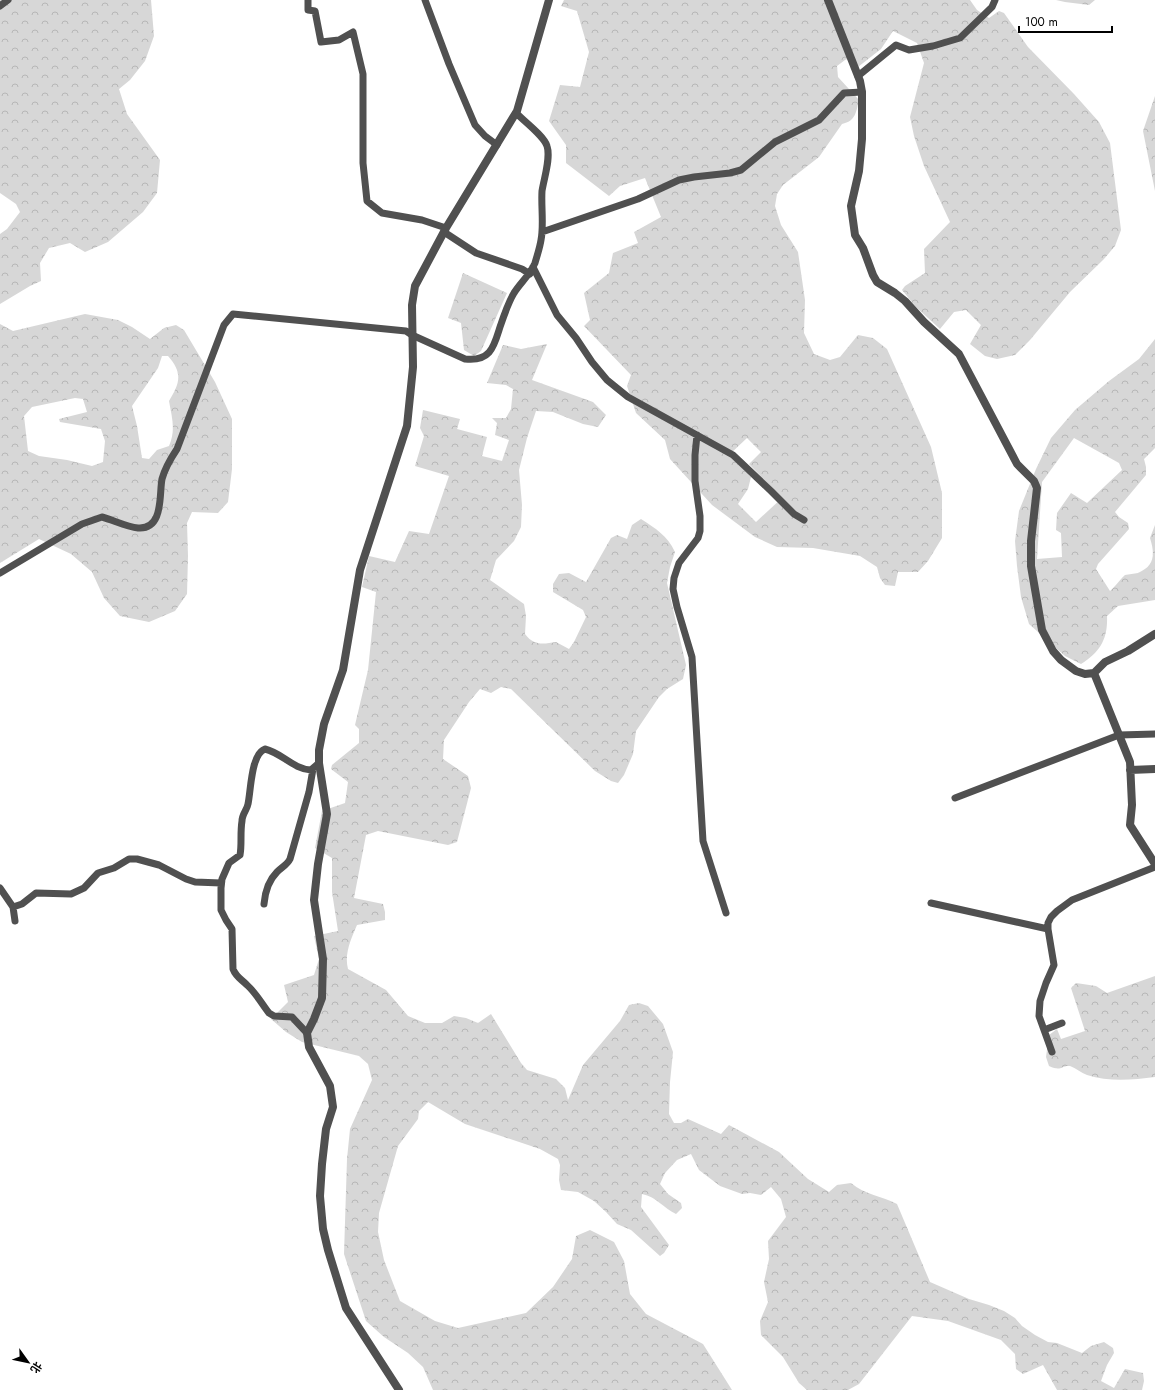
<svg xmlns="http://www.w3.org/2000/svg" width="1155" height="1390" viewBox="0 0 1155 1390" font-family="Jost,'Noto Sans SC',sans-serif">
  <style>
    .forest { fill: url(#forest-crowns); fill-rule: evenodd }
    .lines { fill: none; stroke-linecap: round; stroke-linejoin: round }
    .minor { stroke: #505050; stroke-width: 7 }
    .tertiary { stroke: #505050; stroke-width: 8 }
  </style>
  <defs>
    <pattern id="forest-crowns" width="20" height="18" patternUnits="userSpaceOnUse"><rect width="20" height="18" fill="#d7d7d7"/><path d="M2 6a3 3 0 1 1 6 0M12 15a3 3 0 1 1 6 0" fill="none" stroke="#b7b7b7"/></pattern>
  </defs>
  <rect width="100%" height="100%" fill="#fff"/>
  <path class="forest" d="M 0,0 L 151,0 L 154,36 L 145,61 L 130,80 L 119,89 L 127,114 L 160,160 L 157,193 L 143,212 L 108,242 L 85,252 L 70,243 L 49,248 L 40,263 L 41,281 L 30,286 L 0,304 L 0,234 L 7,229 L 20,212 L 16,204 L 0,193 Z
    M 564,0 L 970,0 L 977,10 L 989,18 L 999,11 L 1004,13 L 1028,47 L 1074,94 L 1099,122 L 1110,143 L 1121,230 L 1115,246 L 1104,259 L 1070,292 L 1030,340 L 1015,355 L 997,359 L 985,356 L 970,344 L 981,325 L 966,310 L 954,312 L 940,329 L 916,307 L 902,290 L 905,286 L 925,273 L 924,249 L 950,222 L 924,166 L 914,136 L 910,117 L 924,63 L 917,43 L 893,31 L 881,49 L 858,67 L 854,57 L 845,60 L 837,66 L 838,77 L 859,100 C 856,112 856,121 842,124 L 819,157 L 783,185 L 777,194 L 775,206 L 781,225 L 798,252 L 805,300 L 804,333 L 814,354 L 830,360 L 840,357 L 858,335 L 873,338 L 887,349 L 931,447 L 942,493 L 942,538 L 928,561 L 918,572 L 898,572 L 895,586 L 885,585 L 880,578 L 877,567 L 860,556 L 813,548 L 777,547 L 755,537 L 712,505 L 670,459 L 665,440 L 636,413 L 627,386 L 631,375 L 584,326 L 590,320 L 584,293 L 609,273 L 613,253 L 638,243 L 634,232 L 661,217 L 645,178 L 620,186 L 609,196 L 566,163 L 566,145 L 549,121 L 560,85 L 580,87 L 589,52 L 577,11 L 561,6 ZM 747,438 L 761,452 L 749,464 L 782,498 L 756,522 L 738,504 L 748,489 L 751,477 L 729,455 Z
    M 1056,0 L 1095,0 L 1089,5 L 1065,2 Z
    M 1155,96 L 1155,191 L 1143,131 Z
    M 463,273 L 507,293 L 481,351 L 474,356 L 464,350 L 461,323 L 448,318 Z
    M 85,314 L 118,320 L 132,327 L 150,339 L 164,328 L 176,325 L 184,330 L 215,382 L 232,419 L 232,469 L 228,502 L 218,513 L 192,512 L 187,523 L 188,556 L 187,594 L 175,611 L 149,622 L 120,616 L 104,598 L 92,572 L 71,554 L 39,539 L 0,563 L 0,324 L 13,331 ZM 162,356 L 168,356 C 183,373 180,383 169,401 C 172,418 176,430 169,446 L 157,450 L 149,459 L 142,458 L 137,426 L 132,406 L 158,368 ZM 75,398 L 83,399 L 87,412 L 59,419 L 60,422 L 101,429 L 105,441 L 103,462 L 92,466 L 67,460 L 39,456 L 28,451 L 24,416 L 32,407 Z
    M 1155,339 L 1155,448 L 1144,459 L 1146,467 L 1146,475 L 1115,512 L 1119,517 L 1128,523 L 1129,529 L 1098,564 L 1096,569 L 1110,591 C 1114,588 1122,577 1125,575 C 1129,574 1134,574 1138,573 C 1155,566 1155,554 1150,538 L 1155,525 L 1155,600 L 1118,606 L 1107,616 C 1108,639 1100,652 1081,664 L 1065,656 L 1029,624 L 1021,597 L 1017,566 L 1015,541 L 1019,511 L 1036,469 L 1051,438 L 1075,410 L 1109,381 L 1139,359 ZM 1074,438 L 1119,463 L 1122,470 L 1087,503 L 1071,493 L 1057,513 L 1056,530 L 1061,533 L 1062,557 L 1037,559 L 1042,482 Z
    M 547,344 L 532,380 L 593,402 L 606,415 L 598,427 L 583,424 L 553,412 L 536,411 L 527,438 L 519,470 L 522,505 L 521,527 L 514,541 L 496,560 L 490,580 L 524,604 L 526,616 L 525,634 C 534,646 543,644 556,642 L 569,649 L 574,642 L 586,617 L 583,610 L 553,592 L 553,584 L 559,574 L 569,573 L 586,582 L 611,538 L 617,535 L 627,539 L 632,525 L 641,519 C 656,529 667,535 675,552 L 670,567 L 667,583 L 686,665 L 683,679 L 667,689 L 659,697 L 636,731 L 633,754 L 624,775 L 618,783 L 611,781 L 595,771 L 511,689 L 501,687 L 491,693 L 480,689 L 469,702 L 444,740 L 443,759 L 468,776 L 471,788 L 457,842 L 448,845 L 378,831 L 366,835 L 354,898 L 383,904 L 385,912 L 385,920 L 357,925 C 351,939 344,954 348,969 L 386,990 L 408,1016 L 425,1023 L 442,1023 L 454,1016 L 466,1018 L 478,1023 L 491,1014 L 521,1063 L 527,1070 L 556,1079 L 565,1088 L 568,1100 L 583,1065 L 620,1021 L 629,1005 L 639,1003 L 648,1006 L 663,1024 L 673,1052 L 670,1082 L 669,1114 L 674,1123 L 681,1123 L 688,1119 L 721,1134 L 729,1125 L 779,1152 L 808,1179 L 829,1192 L 837,1185 L 851,1183 C 865,1195 882,1196 897,1204 L 930,1282 L 969,1299 L 989,1305 L 1004,1311 L 1015,1318 L 1022,1326 L 1035,1335 L 1048,1342 L 1057,1343 L 1082,1353 L 1091,1346 L 1104,1342 L 1113,1348 L 1114,1353 L 1107,1365 L 1101,1381 L 1114,1388 L 1125,1369 L 1143,1373 L 1144,1381 L 1142,1390 L 1057,1390 L 1043,1365 L 1023,1374 L 1016,1369 L 1015,1354 L 1001,1340 L 948,1321 L 912,1316 L 859,1384 L 848,1390 L 807,1390 L 799,1383 L 783,1357 L 761,1335 L 760,1321 L 768,1302 L 764,1282 L 769,1259 L 768,1241 L 786,1217 L 781,1199 L 771,1187 L 761,1195 L 750,1193 L 742,1194 L 720,1186 L 699,1170 L 691,1154 L 677,1160 L 665,1173 L 660,1184 L 668,1194 L 681,1203 L 682,1208 L 676,1214 C 663,1208 657,1197 642,1194 L 641,1207 L 669,1245 L 664,1253 L 660,1256 L 631,1230 L 617,1224 L 606,1212 L 594,1201 L 578,1192 L 561,1190 L 559,1180 L 560,1165 L 558,1159 L 540,1149 L 465,1124 L 428,1102 L 419,1111 L 418,1119 L 398,1146 L 379,1213 L 378,1232 L 384,1260 L 400,1301 L 435,1321 L 458,1328 L 526,1313 L 553,1287 L 572,1259 L 576,1236 L 590,1230 L 614,1242 L 624,1261 L 630,1294 L 646,1314 L 703,1344 L 732,1390 L 433,1390 L 423,1367 L 408,1353 L 384,1337 L 366,1321 L 344,1254 L 347,1159 L 350,1129 L 372,1080 L 368,1064 L 359,1056 L 302,1042 L 286,1032 L 271,1019 L 288,1002 L 284,985 L 314,975 L 319,959 L 314,936 L 338,931 L 332,892 L 332,858 L 315,848 L 322,811 L 345,803 L 348,782 L 331,769 L 332,765 L 359,743 L 359,729 L 355,725 L 368,670 L 376,592 L 362,587 L 369,556 L 395,562 L 409,531 L 429,534 L 449,476 L 415,466 L 424,436 L 420,428 L 423,410 L 460,419 L 457,429 L 487,437 L 482,456 L 502,461 L 509,440 L 495,435 L 497,423 L 492,418 L 506,418 L 511,409 L 513,389 L 506,385 L 487,383 L 503,345 L 521,349 Z
    M 1155,976 L 1155,1077 C 1132,1080 1109,1082 1087,1075 C 1081,1073 1076,1068 1070,1066 C 1061,1065 1062,1072 1049,1066 L 1046,1057 L 1049,1035 L 1057,1029 L 1061,1039 L 1085,1031 L 1071,988 L 1076,983 L 1096,986 L 1107,993 Z"/>
  <g class="lines">
    <path class="minor" d="M 308,0 L 308,10 L 315,11 L 321,42 L 339,40 L 353,32 L 363,74 L 363,163 L 367,201 L 382,213 L 422,220 L 446,228
      M 425,0 L 449,64 L 475,125 L 485,136 L 497,145
      M 0,6 L 8,0
      M 858,76 L 896,45 L 909,50 L 933,46 L 960,38 L 992,7 L 995,0
      M 444,232 L 476,253 L 522,269 L 530,274
      M 542,232 L 638,199 L 679,180 L 694,177 L 730,173 L 741,170 L 775,142 L 819,120 L 844,93 L 862,92
      M 533,267 L 557,315 L 576,338 L 592,362 L 607,380 L 628,397 L 733,455 L 771,491 L 794,514 L 804,520
      M 697,435 L 695,455 L 695,481 L 700,516 L 700,531 L 698,538 L 679,563 L 674,578 L 673,589 L 677,607 L 692,657 L 703,841 L 726,913
      M 0,573 L 82,524 L 102,517 C 113,520 127,527 138,528 C 164,530 159,494 162,479 C 165,468 171,458 177,449 L 224,325 L 233,314 L 406,331 L 412,335 L 465,359 C 491,362 494,346 500,327 C 504,315 508,303 514,293 C 521,282 530,275 535,263 C 537,256 540,247 541,240 C 544,225 541,207 542,191 C 544,178 551,158 547,146 C 544,136 524,121 516,113
      M 955,798 L 1119,735 L 1155,734
      M 0,888 L 13,907 L 15,921
      M 931,903 L 1048,929
      M 264,904 C 265,892 268,881 277,872 C 282,867 287,865 290,859 L 309,792 L 313,769
      M 13,907 L 22,904 L 36,893 L 71,894 L 84,888 L 98,873 L 114,868 L 129,859 L 137,859 L 159,865 L 186,879 L 195,882 L 221,883
      M 1044,1030 L 1062,1023
      M 307,1033 L 292,1017 L 274,1016 L 269,1013 C 262,1004 256,993 247,985 C 241,979 236,977 233,969 L 232,929 L 226,920 L 221,910 L 221,888 L 222,879 L 229,863 L 240,855 C 242,844 240,833 242,821 C 242,814 247,810 248,804 C 251,790 251,754 265,749 C 282,753 293,769 311,770 L 319,763
      M 1052,1052 L 1039,1016 L 1040,1001 L 1046,983 L 1054,965 L 1048,929 L 1048,923 L 1051,917 L 1057,911 L 1072,900 L 1155,867"/>
    <path class="tertiary" d="M 828,0 L 860,81 L 862,92 L 862,139 L 859,171 L 851,206 L 855,235 L 863,248 L 873,275 L 877,282 L 895,293 L 905,301 L 924,322 L 959,354 L 1017,464 L 1034,481 L 1037,488 L 1031,541 L 1031,566 L 1042,630 L 1053,651 L 1061,660 L 1076,671 L 1085,674 L 1094,673
      M 1155,634 L 1128,651 L 1105,662 L 1094,673 L 1130,762 L 1132,805 L 1130,825 L 1155,864
      M 1130,770 L 1155,769
      M 399,1390 L 346,1308 L 328,1250 L 323,1229 L 320,1196 L 322,1164 L 326,1129 L 333,1107 L 330,1086 L 309,1047 L 307,1033 L 314,1019 L 322,998 L 323,959 L 314,900 L 318,864 L 327,814 L 319,763 L 319,750 L 324,724 L 343,670 L 360,570 L 407,426 L 413,367 L 412,305 L 415,286 L 446,228 L 517,111 L 549,0"/>
  </g>
  <g transform="translate(28 1362) rotate(123)" stroke="#ffffff" stroke-width="3" paint-order="stroke">
  <path d="M0-3L7 15L0 10L-7 15Z" fill="#000000"/>
  <text y="-6" font-size="11" font-weight="bold" text-anchor="middle" fill="#000000">北</text>
  </g>
  <path d="M1019 26v6h93v-6" fill="none" stroke="#000000" stroke-width="2"/>
  <text x="1025" y="26" font-size="12" fill="#000000" stroke="#ffffff" stroke-width="3" paint-order="stroke">100 m</text>
</svg>
